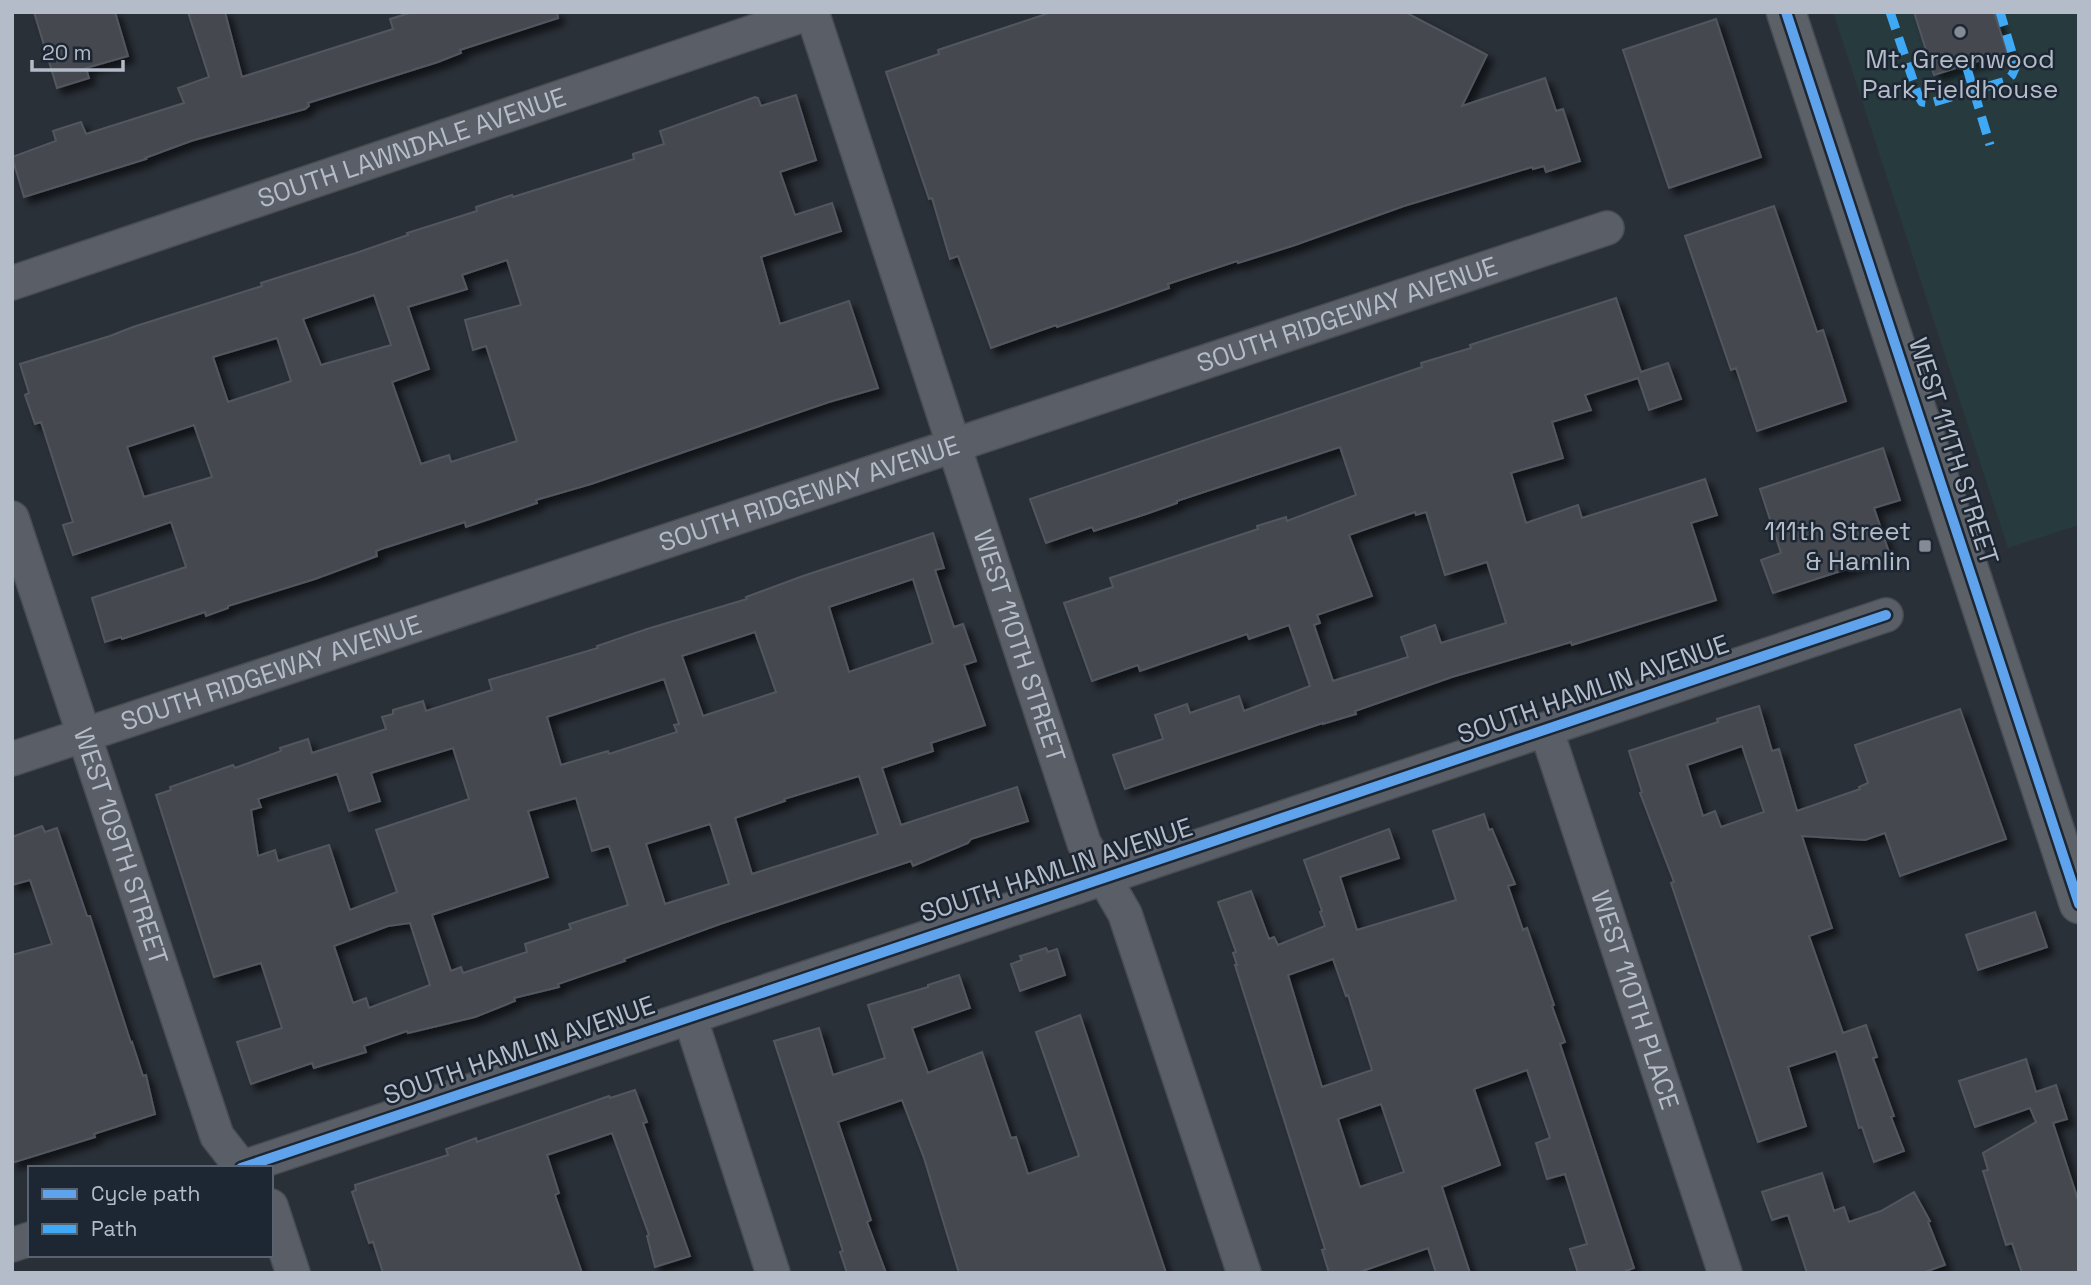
<svg xmlns="http://www.w3.org/2000/svg" width="2091" height="1285" viewBox="0 0 2091 1285" font-family="'Space Grotesk',sans-serif">
  <style>
    .green { fill: #273a3e }
    .building { fill: #444950; stroke: #52575f; stroke-width: 2; fill-rule: evenodd; filter: url(#shadow) }
    .lines { fill: none; stroke-linecap: round; stroke-linejoin: round }
    .minor-casing { stroke: #484c53; stroke-width: 36 }
    .major-casing { stroke: #484c55; stroke-width: 41 }
    .minor { stroke: #5a5e66; stroke-width: 33 }
    .major { stroke: #5c6168; stroke-width: 38 }
    .quiet { stroke: #3fa9f5; stroke-width: 9; stroke-dasharray: 18 9; stroke-linecap: butt }
    .cycleway-casing { stroke: #1d2633; stroke-width: 15 }
    .cycleway { stroke: #60a3ed; stroke-width: 10 }
    .poi-dot { fill: #848b96; stroke: #1d2633; stroke-width: 2.5 }
    .labels { text-anchor: middle; dominant-baseline: central; stroke-width: 5; stroke-linejoin: round; paint-order: stroke }
    .poi-label { font-size: 26px; fill: #b4bcc9; stroke: #1d2633 }
    .street-label { font-size: 26px; fill: #b4bcc9; stroke: #1d2633 }
  </style>
  <defs>
    <filter id="shadow"><feDropShadow dx="6" dy="6" stdDeviation="3.5" flood-color="#0009"/></filter>
  </defs>
  <rect width="100%" height="100%" fill="#2a3038"/>
  <path class="green" d="M 1833,12 L 2079,12 L 2079,525 L 2008,548 Z"/>
  <path class="building" d="M 34,12 L 115,12 L 128,56 L 86,68 L 89,78 L 57,88 Z
    M 188,12 L 225,12 L 242,77 L 393,29 L 390,19 L 413,12 L 557,12 L 558,18 L 460,50 L 461,53 L 438,62 L 308,103 L 309,106 L 305,109 L 191,141 L 145,158 L 146,159 L 24,197 L 12,157 L 56,141 L 53,131 L 81,122 L 86,134 L 184,103 L 178,88 L 209,77 Z
    M 1052,12 L 1405,12 L 1487,55 L 1462,106 L 1545,78 L 1556,111 L 1563,109 L 1580,161 L 1546,172 L 1544,166 L 1533,169 L 1532,167 L 1404,206 L 1295,245 L 1238,263 L 1237,261 L 1168,284 L 1169,288 L 1110,309 L 1057,327 L 1056,325 L 991,348 L 958,256 L 950,259 L 932,198 L 929,199 L 886,72 L 939,54 L 938,50 Z
    M 1914,12 L 1994,12 L 2007,52 L 1934,75 Z
    M 1716,19 L 1761,157 L 1669,188 L 1623,50 Z
    M 796,95 L 816,160 L 780,172 L 795,215 L 832,203 L 841,231 L 761,257 L 780,324 L 849,301 L 878,388 L 829,402 L 591,484 L 536,500 L 537,503 L 466,527 L 465,522 L 381,549 L 376,551 L 377,556 L 315,579 L 228,606 L 228,608 L 206,616 L 205,612 L 122,639 L 121,637 L 105,642 L 92,598 L 186,567 L 171,522 L 73,555 L 63,525 L 73,522 L 41,422 L 35,424 L 25,395 L 29,393 L 20,364 L 110,336 L 133,327 L 262,286 L 261,283 L 359,252 L 408,235 L 407,233 L 477,211 L 476,207 L 512,195 L 513,197 L 634,159 L 633,154 L 664,144 L 660,131 L 755,97 L 758,98 L 761,106 ZM 507,260 L 521,305 L 465,320 L 473,350 L 486,346 L 517,441 L 451,462 L 449,455 L 421,464 L 392,382 L 429,369 L 408,307 L 467,289 L 462,275 ZM 374,295 L 391,345 L 321,365 L 303,319 ZM 277,338 L 291,381 L 228,402 L 213,357 ZM 194,425 L 212,477 L 144,497 L 127,447 Z
    M 1774,206 L 1817,332 L 1823,330 L 1846,401 L 1757,431 L 1736,368 L 1731,370 L 1685,236 Z
    M 1616,298 L 1641,372 L 1668,363 L 1681,399 L 1649,410 L 1638,378 L 1585,395 L 1591,410 L 1552,422 L 1563,458 L 1511,473 L 1526,523 L 1578,505 L 1582,518 L 1705,479 L 1717,515 L 1691,523 L 1716,600 L 1572,645 L 1571,642 L 1452,677 L 1355,711 L 1356,714 L 1323,724 L 1323,723 L 1125,789 L 1113,755 L 1163,739 L 1155,715 L 1187,704 L 1190,713 L 1239,696 L 1244,711 L 1310,686 L 1289,625 L 1249,639 L 1247,634 L 1140,671 L 1138,665 L 1092,681 L 1064,603 L 1113,587 L 1110,578 L 1258,529 L 1257,526 L 1286,517 L 1287,521 L 1356,495 L 1340,447 L 1177,501 L 1177,503 L 1146,514 L 1094,531 L 1092,527 L 1046,543 L 1030,499 L 1422,367 L 1421,363 L 1471,348 L 1470,345 ZM 1415,512 L 1416,515 L 1426,512 L 1445,575 L 1487,562 L 1506,623 L 1441,643 L 1435,625 L 1401,637 L 1408,657 L 1333,681 L 1314,625 L 1320,623 L 1317,615 L 1372,596 L 1349,535 Z
    M 1883,448 L 1900,500 L 1874,508 L 1890,555 L 1773,593 L 1761,560 L 1781,553 L 1760,489 Z
    M 933,533 L 944,568 L 935,570 L 954,627 L 963,624 L 976,661 L 964,665 L 985,725 L 931,743 L 933,751 L 882,768 L 901,825 L 1017,787 L 1028,821 L 971,839 L 968,843 L 913,866 L 911,861 L 720,924 L 624,959 L 625,961 L 558,984 L 559,987 L 514,998 L 515,1001 L 475,1017 L 408,1033 L 407,1031 L 364,1046 L 366,1052 L 314,1068 L 312,1063 L 251,1084 L 237,1042 L 282,1028 L 261,963 L 214,977 L 156,795 L 171,790 L 170,787 L 233,765 L 235,768 L 281,751 L 280,748 L 308,739 L 312,753 L 386,729 L 382,717 L 393,714 L 393,710 L 423,701 L 426,711 L 492,690 L 489,680 L 598,648 L 597,646 L 647,629 L 747,599 L 746,597 L 803,576 ZM 913,579 L 933,643 L 849,672 L 829,607 ZM 755,632 L 776,692 L 703,716 L 682,656 ZM 664,679 L 679,724 L 674,725 L 677,732 L 609,754 L 608,751 L 561,765 L 547,717 ZM 453,748 L 469,799 L 376,830 L 397,892 L 350,910 L 329,845 L 278,861 L 275,850 L 258,856 L 251,810 L 261,807 L 258,799 L 337,774 L 349,811 L 380,801 L 371,773 ZM 859,776 L 878,834 L 752,874 L 735,818 L 785,801 L 784,799 ZM 576,798 L 592,851 L 609,846 L 628,905 L 569,924 L 571,929 L 525,944 L 527,952 L 463,973 L 461,967 L 451,971 L 432,915 L 548,877 L 528,811 ZM 710,824 L 729,884 L 665,904 L 646,844 ZM 410,923 L 430,985 L 369,1008 L 366,998 L 353,1003 L 334,946 L 388,926 Z
    M 1759,706 L 1772,751 L 1779,749 L 1797,811 L 1860,789 L 1859,787 L 1868,783 L 1855,745 L 1960,709 L 2006,839 L 1900,876 L 1885,833 L 1865,840 L 1802,836 L 1832,928 L 1809,936 L 1843,1033 L 1866,1025 L 1877,1057 L 1873,1058 L 1894,1116 L 1891,1117 L 1904,1151 L 1874,1162 L 1862,1127 L 1859,1128 L 1836,1051 L 1788,1067 L 1806,1126 L 1758,1142 L 1671,883 L 1674,882 L 1640,793 L 1642,792 L 1629,751 L 1718,722 L 1717,719 ZM 1742,746 L 1764,812 L 1721,827 L 1715,811 L 1703,816 L 1687,765 Z
    M 1484,814 L 1489,830 L 1492,829 L 1515,884 L 1508,886 L 1523,930 L 1527,928 L 1554,1005 L 1552,1006 L 1565,1042 L 1560,1044 L 1634,1268 L 1621,1273 L 1578,1273 L 1570,1249 L 1587,1244 L 1565,1174 L 1547,1179 L 1536,1143 L 1550,1138 L 1527,1070 L 1474,1089 L 1500,1165 L 1442,1187 L 1470,1273 L 1436,1273 L 1428,1248 L 1357,1273 L 1329,1273 L 1322,1250 L 1325,1249 L 1235,965 L 1237,965 L 1233,953 L 1236,952 L 1218,902 L 1251,891 L 1269,939 L 1274,937 L 1278,945 L 1325,926 L 1320,912 L 1322,911 L 1304,860 L 1389,829 L 1399,858 L 1340,877 L 1357,930 L 1456,900 L 1433,831 ZM 1333,959 L 1346,996 L 1348,995 L 1372,1070 L 1322,1087 L 1288,975 ZM 1381,1104 L 1404,1172 L 1360,1187 L 1338,1119 Z
    M 42,826 L 45,832 L 57,828 L 87,916 L 90,916 L 131,1043 L 132,1042 L 143,1076 L 146,1075 L 155,1114 L 94,1134 L 95,1137 L 12,1163 L 12,955 L 52,944 L 30,880 L 12,885 L 12,837 Z
    M 2035,912 L 2047,947 L 1978,970 L 1966,935 Z
    M 1046,948 L 1048,952 L 1057,949 L 1065,975 L 1020,991 L 1011,964 L 1022,960 L 1020,956 Z
    M 959,975 L 970,1008 L 912,1028 L 928,1073 L 982,1052 L 1011,1138 L 1016,1137 L 1028,1174 L 1079,1156 L 1036,1032 L 1080,1015 L 1166,1273 L 959,1273 L 924,1158 L 902,1100 L 838,1122 L 871,1220 L 867,1222 L 886,1273 L 847,1273 L 840,1252 L 843,1251 L 774,1041 L 819,1028 L 833,1075 L 885,1058 L 868,1005 L 928,987 L 928,985 Z
    M 2026,1059 L 2036,1092 L 2056,1085 L 2067,1119 L 2053,1123 L 2079,1203 L 2079,1273 L 2022,1273 L 2012,1243 L 2006,1245 L 1983,1171 L 1988,1170 L 1983,1153 L 2036,1122 L 2030,1108 L 1975,1127 L 1959,1081 Z
    M 635,1090 L 647,1122 L 643,1123 L 690,1256 L 655,1267 L 647,1236 L 649,1235 L 612,1133 L 547,1155 L 559,1193 L 555,1195 L 582,1273 L 383,1273 L 373,1242 L 369,1243 L 352,1192 L 356,1190 L 355,1185 L 448,1155 L 446,1149 L 476,1138 L 477,1142 L 609,1096 L 610,1098 Z
    M 1822,1173 L 1834,1211 L 1844,1207 L 1849,1222 L 1881,1211 L 1914,1192 L 1930,1221 L 1928,1222 L 1945,1265 L 1922,1273 L 1807,1273 L 1788,1215 L 1772,1220 L 1762,1192 Z"/>
  <g class="lines">
    <g class="minor-casing">
      <g id="minor">
        <path id="s1" d="M 812,12 L 1084,843 L 1125,914 L 1244,1273"/>
        <path id="s2" d="M 12,283 L 812,12"/>
        <path id="s3" d="M 12,518 L 217,1136 L 242,1168"/>
        <path id="s4" d="M 1546,729 L 1725,1273"/>
        <path id="s5" d="M 12,759 L 1607,228"/>
        <path d="M 690,1017 L 773,1273"/>
        <path d="M 241,1168 L 1886,615"/>
        <path d="M 271,1206 L 293,1273"/>
        <path d="M 12,1245 L 30,1239"/>
      </g>
    </g>
    <g class="major-casing">
      <path id="major" d="M 1786,12 L 2079,904"/>
    </g>
    <use href="#minor" class="minor"/>
    <use href="#major" class="major"/>
    <path class="quiet" d="M 1890,12 L 1918,95 L 1922,102 L 1930,103 L 2006,81 L 2012,75 L 2016,66 L 2000,12
      M 1966,65 L 1990,145"/>
    <g class="cycleway-casing">
      <path id="cycleway" d="M 1786,12 L 2079,904
        M 241,1168 L 1886,615"/>
    </g>
    <use href="#cycleway" class="cycleway"/>
  </g>
  <g class="poi-dot">
    <circle cx="1960" cy="32" r="7"/>
    <rect x="1918" y="539" width="14" height="14" rx="3.5"/>
  </g>
  <g class="labels">
    <g class="poi-label">
      <text x="1960" y="59">Mt. Greenwood<tspan x="1960" dy="30">Park Fieldhouse</tspan></text>
      <text x="1911" y="531" text-anchor="end">111th Street<tspan x="1911" dy="30">&amp; Hamlin</tspan></text>
    </g>
    <g class="street-label">
      <text stroke="none"><textPath href="#s2" startOffset="422">SOUTH LAWNDALE AVENUE</textPath></text>
      <text stroke="none"><textPath href="#s5" startOffset="1407">SOUTH RIDGEWAY AVENUE</textPath></text>
      <text transform="translate(1954 451) rotate(72)">WEST 111TH STREET</text>
      <text stroke="none"><textPath href="#s5" startOffset="840">SOUTH RIDGEWAY AVENUE</textPath></text>
      <text stroke="none"><textPath href="#s1" startOffset="667">WEST 110TH STREET</textPath></text>
      <text stroke="none"><textPath href="#s5" startOffset="273">SOUTH RIDGEWAY AVENUE</textPath></text>
      <text transform="translate(1593 689) rotate(-19)">SOUTH HAMLIN AVENUE</text>
      <text stroke="none"><textPath href="#s3" startOffset="346">WEST 109TH STREET</textPath></text>
      <text transform="translate(1056 870) rotate(-18)">SOUTH HAMLIN AVENUE</text>
      <text stroke="none"><textPath href="#s4" startOffset="285">WEST 110TH PLACE</textPath></text>
      <text transform="translate(519 1050) rotate(-19)">SOUTH HAMLIN AVENUE</text>
    </g>
  </g>
  <rect width="2091" height="1285" fill="none" stroke="#b4bcc9" stroke-width="28"/>
  <rect x="28" y="1166" width="245" height="91" fill="#1d2633" stroke="#59626f" stroke-width="2"/>
  <rect x="42" y="1189" width="35" height="10" fill="#60a3ed" stroke="#59626f" stroke-width="2"/>
  <text x="91" y="1201" font-size="21" fill="#b4bcc9">Cycle path</text>
  <rect x="42" y="1224" width="35" height="10" fill="#3fa9f5" stroke="#59626f" stroke-width="2"/>
  <text x="91" y="1236" font-size="21" fill="#b4bcc9">Path</text>
  <path d="M32 60v10h91v-10" fill="none" stroke="#b4bcc9" stroke-width="3.5"/>
  <text x="42" y="60" font-size="21" fill="#b4bcc9" stroke="#1d2633" stroke-width="5" paint-order="stroke">20 m</text>
</svg>
